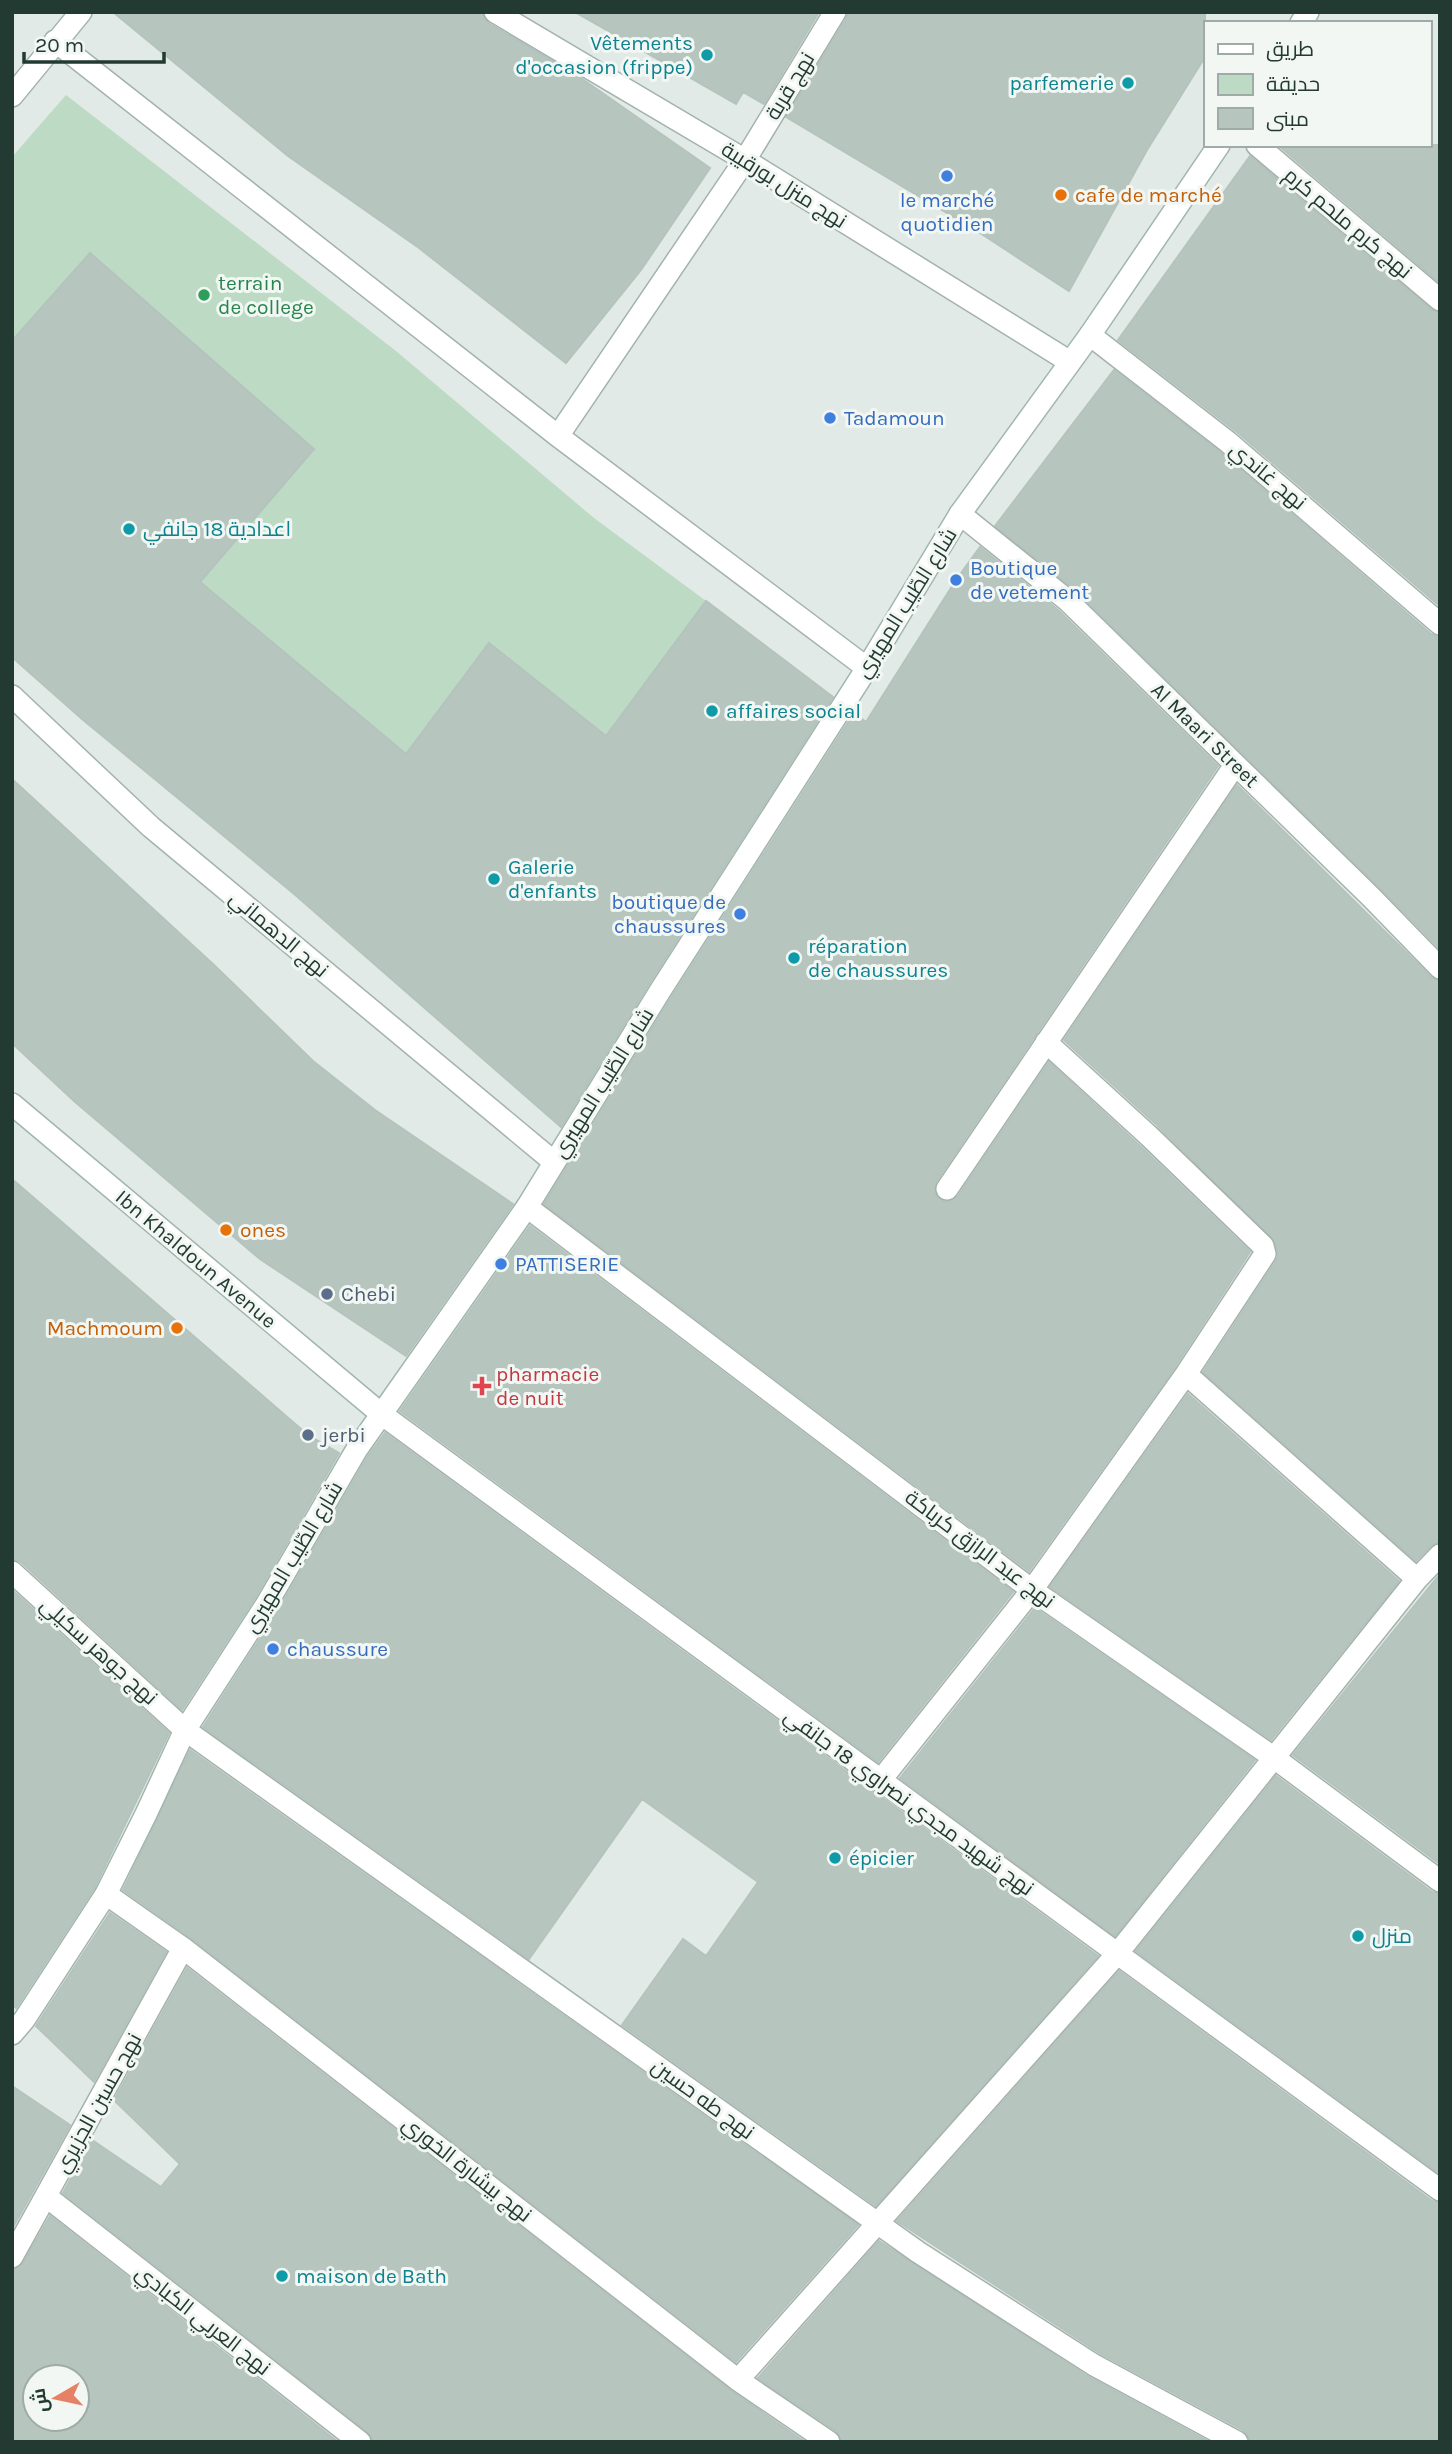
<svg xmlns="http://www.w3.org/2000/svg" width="1452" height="2454" viewBox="0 0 1452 2454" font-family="Karla,Cairo,sans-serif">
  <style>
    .green { fill: #bcdac4 }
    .building { fill: #b7c5bf; stroke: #b4c3bd; stroke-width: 2; fill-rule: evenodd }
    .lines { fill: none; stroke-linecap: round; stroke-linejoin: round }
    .street-casing { stroke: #a4b2ad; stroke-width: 24 }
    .secondary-casing { stroke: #a1b5ae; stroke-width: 24 }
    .street { stroke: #fff; stroke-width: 21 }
    .secondary { stroke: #fff; stroke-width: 21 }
    .culture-dot { fill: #0f9aa8; stroke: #f2f7f4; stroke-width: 2.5 }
    .shop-dot { fill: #3f7fe0; stroke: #f2f7f4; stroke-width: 2.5 }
    .food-dot { fill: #e8710a; stroke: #f2f7f4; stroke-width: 2.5 }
    .leisure-dot { fill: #2e9e5b; stroke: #f2f7f4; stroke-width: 2.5 }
    .service-dot { fill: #5c6f8a; stroke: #f2f7f4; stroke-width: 2.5 }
    .health-dot { fill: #e0444e; stroke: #f2f7f4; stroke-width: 2.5 }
    .labels { text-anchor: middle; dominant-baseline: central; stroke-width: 6; stroke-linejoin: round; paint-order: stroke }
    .culture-label { font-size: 21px; fill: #0d838f; stroke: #f2f7f4; text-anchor: start }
    .street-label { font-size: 21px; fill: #233a33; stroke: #f2f7f4 }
    .food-label { font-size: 21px; fill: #c56008; stroke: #f2f7f4; text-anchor: start }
    .shop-label { font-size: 21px; fill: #366cbe; stroke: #f2f7f4; text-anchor: start }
    .leisure-label { font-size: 21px; fill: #27864d; stroke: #f2f7f4; text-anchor: start }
    .service-label { font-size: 21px; fill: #4e5e75; stroke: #f2f7f4; text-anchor: start }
    .health-label { font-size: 21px; fill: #be3a42; stroke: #f2f7f4; text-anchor: start }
  </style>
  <rect width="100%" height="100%" fill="#e1eae6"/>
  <path class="green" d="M 66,95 L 396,351 L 594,518 L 706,601 L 606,736 L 489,644 L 406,754 L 200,582 L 313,449 L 12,341 L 12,157 Z"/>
  <path class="building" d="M 113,12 L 482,12 L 488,23 L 578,76 L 710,168 L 641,270 L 566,363 L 419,248 L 288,156 Z
    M 575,12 L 819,12 L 764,104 L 743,92 L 736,104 Z
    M 848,12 L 1205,12 L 1205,57 L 1147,150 L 1069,291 L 977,231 L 786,117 L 846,19 Z
    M 1278,145 L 1440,145 L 1440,283 Z
    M 1250,156 L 1432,310 L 1440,313 L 1440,606 L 1237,432 L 1118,340 Z
    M 90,253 L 314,449 L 200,582 L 406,754 L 489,643 L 606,736 L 706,601 L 833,697 L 649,984 L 561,1127 L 293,893 L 82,719 L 12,657 L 12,341 Z
    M 1114,370 L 1220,452 L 1431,634 L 1440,637 L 1440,949 L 1380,888 L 1076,591 L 995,526 Z
    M 980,547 L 1058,610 L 1218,766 L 936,1182 L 935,1194 L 945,1202 L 952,1201 L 958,1196 L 1049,1062 L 1140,1146 L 1250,1252 L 1175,1367 L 1029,1571 L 544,1204 L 671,998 L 854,713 L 866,722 L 956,580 Z
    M 12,779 L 214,965 L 313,1061 L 375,1110 L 513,1204 L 406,1356 L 260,1259 L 74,1101 L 12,1043 Z
    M 1237,785 L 1431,977 L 1440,981 L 1440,1542 L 1431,1546 L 1416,1561 L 1203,1372 L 1276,1261 L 1278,1256 L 1275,1242 L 1158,1126 L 1064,1040 Z
    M 12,1179 L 308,1435 L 339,1453 L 255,1598 L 182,1710 L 21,1562 L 12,1559 Z
    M 530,1226 L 1013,1592 L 878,1762 L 400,1411 Z
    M 1188,1394 L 1399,1581 L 1271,1740 L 1050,1587 Z
    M 385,1433 L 1098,1956 L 876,2206 L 622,2025 L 683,1939 L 706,1956 L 758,1882 L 642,1799 L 529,1959 L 203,1727 L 277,1612 L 368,1456 Z
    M 1440,1574 L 1440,1864 L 1293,1755 Z
    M 12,1590 L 169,1733 L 95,1887 L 16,2008 L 12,2004 Z
    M 1035,1608 L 1255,1760 L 1115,1936 L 900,1778 Z
    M 190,1750 L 858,2225 L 736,2362 L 191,1938 L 123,1890 Z
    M 1276,1776 L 1432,1892 L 1440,1894 L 1440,2174 L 1136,1951 Z
    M 110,1913 L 166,1952 L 94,2082 L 36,2026 Z
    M 187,1968 L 730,2390 L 805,2442 L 373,2442 L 368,2432 L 63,2193 L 92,2140 L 161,2187 L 180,2164 L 114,2100 Z
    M 1119,1971 L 1432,2201 L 1440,2203 L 1440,2442 L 1250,2442 L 1248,2436 L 1243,2430 L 1101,2354 L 897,2221 Z
    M 12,2086 L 70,2125 L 12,2229 Z
    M 50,2216 L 338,2442 L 12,2442 L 12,2270 L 23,2263 ZM 35,2377 L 77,2377 L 77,2419 L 35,2419 Z
    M 879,2241 L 1087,2376 L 1209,2442 L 842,2442 L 836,2431 L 758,2378 Z"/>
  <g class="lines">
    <g class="street-casing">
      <path id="street" d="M 495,12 L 745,160 L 1070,362
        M 55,41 L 558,436 L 867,668
        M 12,96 L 81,12
        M 1257,145 L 1440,300
        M 1090,335 L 1228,442 L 1440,624
        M 558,436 L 745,160 L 835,12
        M 960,514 L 1067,600 L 1371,897 L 1440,968
        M 12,696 L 151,827 L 554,1162
        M 947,1189 L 1235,765
        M 527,1207 L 1032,1590 L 1273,1757 L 1440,1881
        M 1186,1374 L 1417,1579
        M 380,1413 L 1440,2190
        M 12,1572 L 185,1730 L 918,2252 L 1094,2365 L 1237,2442
        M 880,1781 L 1032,1590 L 1186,1374 L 1265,1254 L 1263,1246 L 1149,1136 L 1046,1042
        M 106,1894 L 183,1948 L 738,2380 L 829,2442
        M 47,2197 L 360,2442
        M 12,2257 L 183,1948
        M 738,2380 L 1117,1954 L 1417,1579 L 1440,1555"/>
    </g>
    <g class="secondary-casing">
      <path id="secondary" d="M 1301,23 L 1308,12
        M 12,1104 L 380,1413
        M 12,2034 L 24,2020 L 106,1894 L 146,1814 L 185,1730 L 266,1605 L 357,1449 L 527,1207 L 660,991 L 867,668 L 960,514 L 1090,335 L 1219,145"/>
    </g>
    <use href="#street" class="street"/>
    <use href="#secondary" class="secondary"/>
  </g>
  <g class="culture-dot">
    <circle cx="707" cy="55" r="7"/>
    <circle cx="1128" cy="83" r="7"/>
    <circle cx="129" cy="529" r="7"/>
    <circle cx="712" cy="711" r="7"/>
    <circle cx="494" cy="879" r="7"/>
    <circle cx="794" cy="958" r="7"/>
    <circle cx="835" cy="1858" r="7"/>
    <circle cx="1358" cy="1936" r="7"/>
    <circle cx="282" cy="2276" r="7"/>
  </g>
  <g class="shop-dot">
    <circle cx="947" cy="176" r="7"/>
    <circle cx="830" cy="418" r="7"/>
    <circle cx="956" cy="580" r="7"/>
    <circle cx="740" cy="914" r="7"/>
    <circle cx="501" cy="1264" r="7"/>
    <circle cx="273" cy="1649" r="7"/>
  </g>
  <g class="food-dot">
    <circle cx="1061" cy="195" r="7"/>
    <circle cx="226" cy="1230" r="7"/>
    <circle cx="177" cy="1328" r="7"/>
  </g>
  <circle class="leisure-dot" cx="204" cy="295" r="7"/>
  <g class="service-dot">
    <circle cx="327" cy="1294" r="7"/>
    <circle cx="308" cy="1435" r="7"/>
  </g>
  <path class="health-dot" d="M478.5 1375.5h7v7h7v7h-7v7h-7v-7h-7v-7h7z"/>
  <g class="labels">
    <g class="culture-label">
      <text x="693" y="43" text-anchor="end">Vêtements<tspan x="693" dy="24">d'occasion (frippe)</tspan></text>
      <text x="1114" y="83" text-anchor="end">parfemerie</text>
      <text x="143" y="529">اعدادية 18 جانفي</text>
      <text x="726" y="711">affaires social</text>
      <text x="508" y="867">Galerie<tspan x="508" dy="24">d'enfants</tspan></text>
      <text x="808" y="946">réparation<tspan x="808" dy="24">de chaussures</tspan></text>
      <text x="849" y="1858">épicier</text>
      <text x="1372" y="1936">منزل</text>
      <text x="296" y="2276">maison de Bath</text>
    </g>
    <g class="street-label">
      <text transform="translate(790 86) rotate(-59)">نهج قربة</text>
      <text transform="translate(784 185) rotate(32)">نهج منزل بورقيبة</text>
      <text transform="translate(1348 223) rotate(40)">نهج كرم ملحم كرم</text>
      <text transform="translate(1268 476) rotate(40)">نهج غاندي</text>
      <text transform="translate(906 603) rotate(-58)">شارع الطّيب المهيري</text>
      <text transform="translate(1205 735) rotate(44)">Al Maari Street</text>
      <text transform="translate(279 934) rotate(40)">نهج الدهماني</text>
      <text transform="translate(603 1083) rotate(-58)">شارع الطّيب المهيري</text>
      <text transform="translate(196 1259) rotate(40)">Ibn Khaldoun Avenue</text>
      <text transform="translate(980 1549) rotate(37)">نهج عبد الرازق كرباكة</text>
      <text transform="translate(293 1557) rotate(-59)">شارع الطّيب المهيري</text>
      <text transform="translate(99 1651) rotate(42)">نهج جوهر سكيلي</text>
      <text transform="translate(909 1802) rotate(36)">نهج شهيد مجدي نصراوي 18 جانفي</text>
      <text transform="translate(703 2099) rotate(36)">نهج طه حسين</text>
      <text transform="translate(98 2103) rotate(-61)">نهج حسين الجزيري</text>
      <text transform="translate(467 2169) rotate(38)">نهج بيشارة الخوري</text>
      <text transform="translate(203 2320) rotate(38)">نهج العربي الكبادي</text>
    </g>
    <g class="food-label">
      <text x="1075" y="195">cafe de marché</text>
      <text x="240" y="1230">ones</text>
      <text x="163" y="1328" text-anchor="end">Machmoum</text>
    </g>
    <g class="shop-label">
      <text x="947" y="200" text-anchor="middle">le marché<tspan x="947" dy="24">quotidien</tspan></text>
      <text x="844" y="418">Tadamoun</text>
      <text x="970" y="568">Boutique<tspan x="970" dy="24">de vetement</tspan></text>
      <text x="726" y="902" text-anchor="end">boutique de<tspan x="726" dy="24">chaussures</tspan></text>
      <text x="515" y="1264">PATTISERIE</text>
      <text x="287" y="1649">chaussure</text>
    </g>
    <g class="leisure-label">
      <text x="218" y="283">terrain<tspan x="218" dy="24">de college</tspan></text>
    </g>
    <g class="service-label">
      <text x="341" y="1294">Chebi</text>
      <text x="322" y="1435">jerbi</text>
    </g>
    <g class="health-label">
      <text x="496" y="1374">pharmacie<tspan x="496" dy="24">de nuit</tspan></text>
    </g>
  </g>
  <rect width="1452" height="2454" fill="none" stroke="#233a33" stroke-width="28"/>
  <rect x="1204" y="21" width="228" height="126" fill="#f2f7f4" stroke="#9faba7" stroke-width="2"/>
  <rect x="1218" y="44" width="35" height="10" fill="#ffffff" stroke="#9faba7" stroke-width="2"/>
  <text x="1266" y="56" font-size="21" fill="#233a33">طريق</text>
  <rect x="1218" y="74" width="35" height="21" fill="#bcdac4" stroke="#9faba7" stroke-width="2"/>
  <text x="1266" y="91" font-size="21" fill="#233a33">حديقة</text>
  <rect x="1218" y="108" width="35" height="21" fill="#b7c5bf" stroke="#9faba7" stroke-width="2"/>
  <text x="1266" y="126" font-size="21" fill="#233a33">مبنى</text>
  <g transform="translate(56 2398) rotate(261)"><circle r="33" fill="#f2f7f4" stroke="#9faba7" stroke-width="2"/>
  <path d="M0-5L12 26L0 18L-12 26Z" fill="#e58265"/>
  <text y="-10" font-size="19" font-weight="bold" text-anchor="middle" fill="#233a33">ش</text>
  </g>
  <path d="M24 52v10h140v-10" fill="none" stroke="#233a33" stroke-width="3.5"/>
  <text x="35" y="52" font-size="21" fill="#233a33" stroke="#f2f7f4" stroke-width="5" paint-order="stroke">20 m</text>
</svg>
